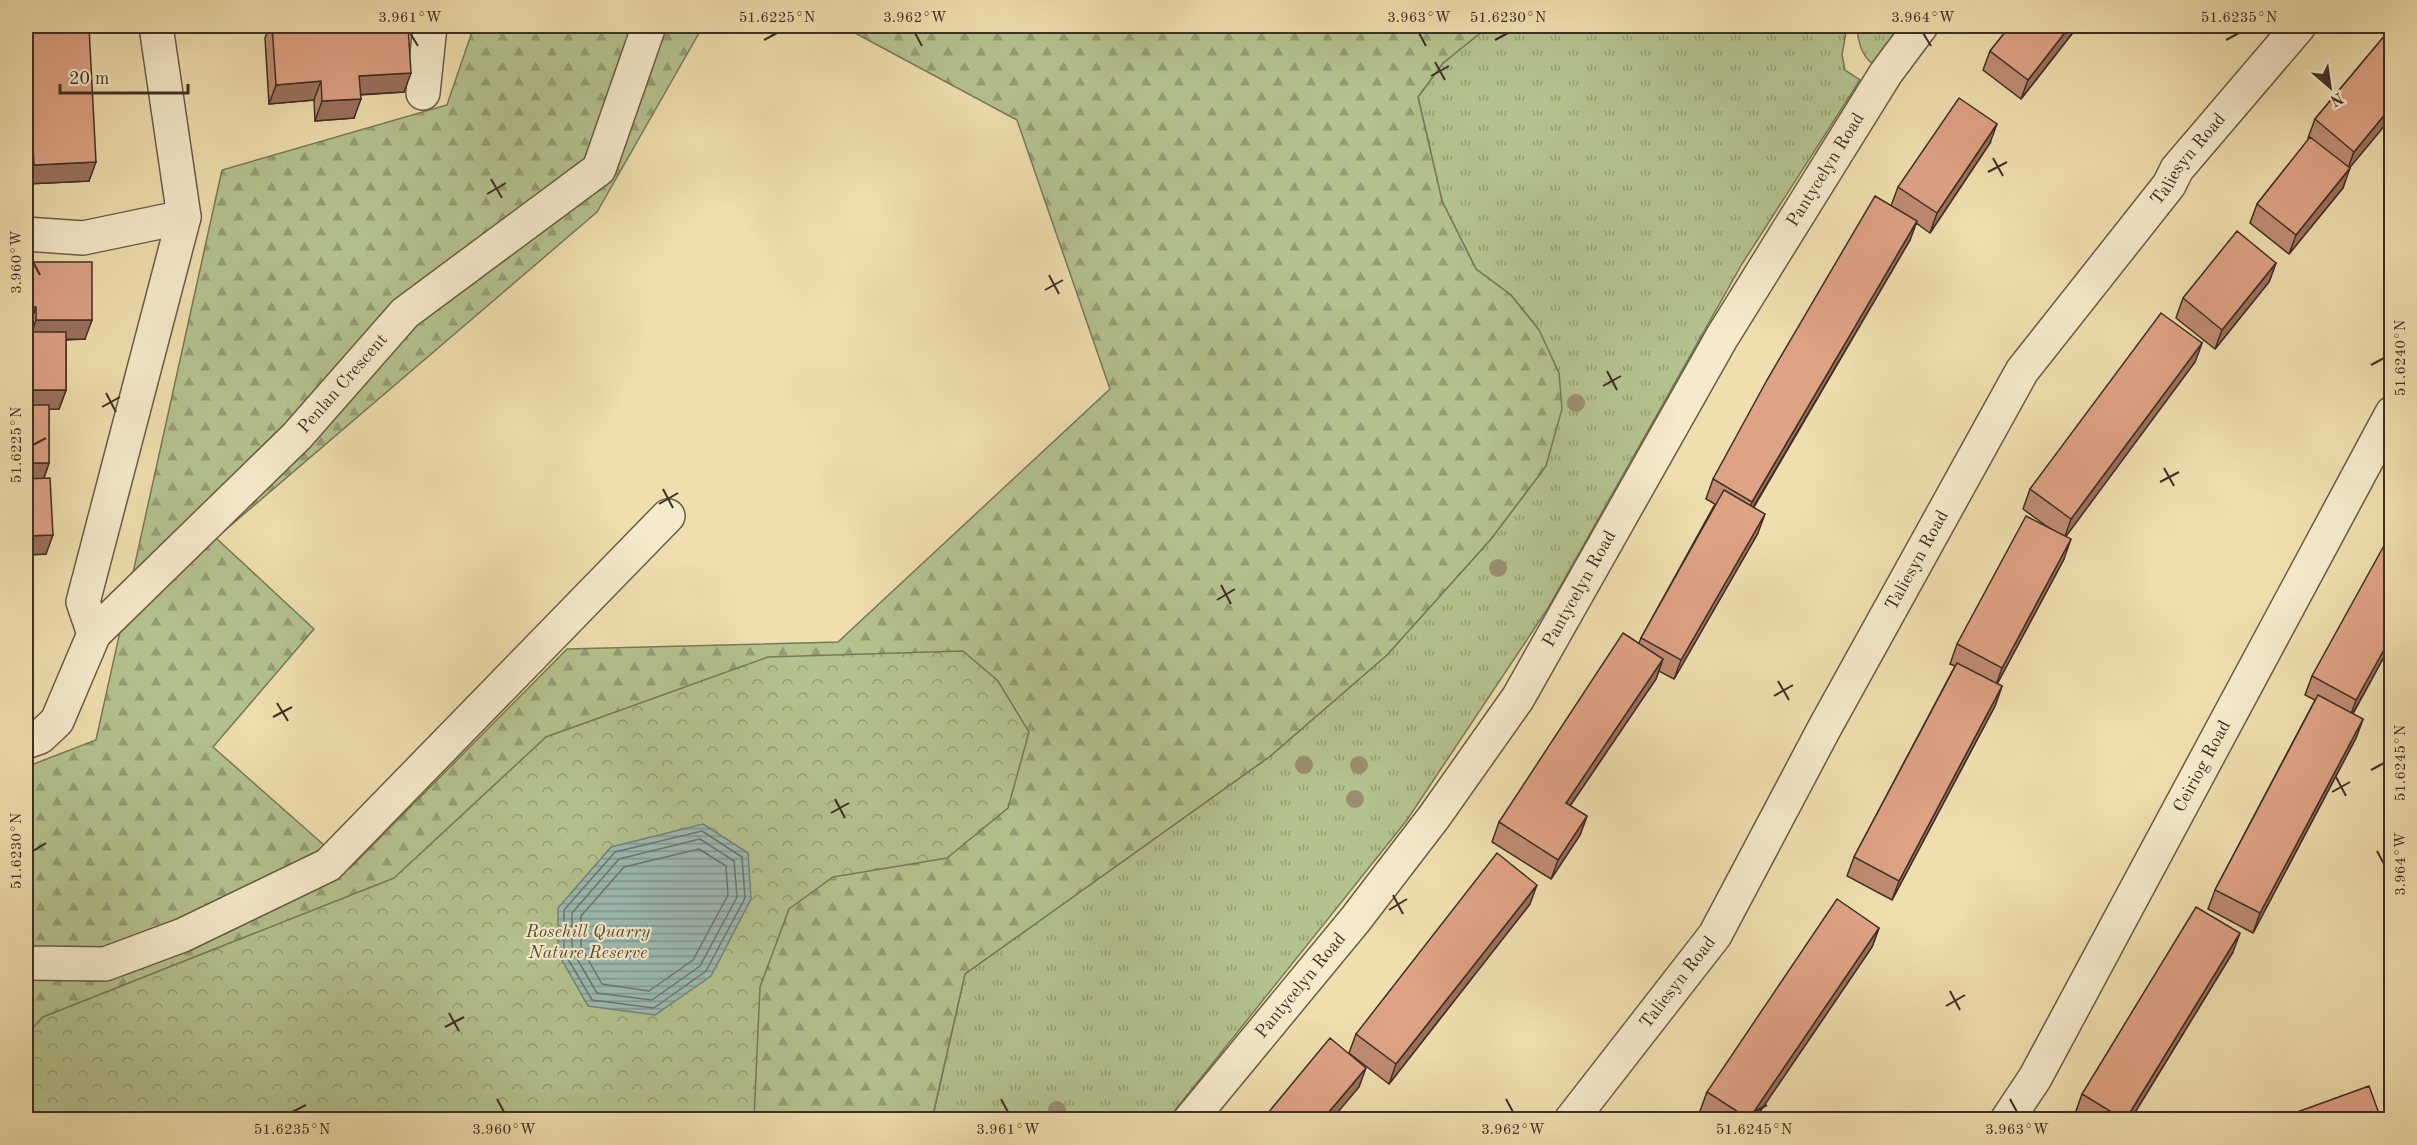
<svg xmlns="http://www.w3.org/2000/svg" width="2417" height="1145" viewBox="0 0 2417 1145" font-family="'Old Standard TT',serif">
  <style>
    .grass { fill: url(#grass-tufts); stroke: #79785a; stroke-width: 1.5 }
    .forest { fill: url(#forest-firs); stroke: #79785a; stroke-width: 1.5 }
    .park { fill: url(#park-crowns); stroke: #79785a; stroke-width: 1.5 }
    .water { fill: url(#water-rules); stroke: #76837a; stroke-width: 1.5 }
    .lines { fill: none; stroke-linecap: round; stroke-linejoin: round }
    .shore { stroke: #6d756c; stroke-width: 1.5 }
    .minor-casing { stroke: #6a5b47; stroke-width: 36 }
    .minor { stroke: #f5eaca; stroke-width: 33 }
    .tree { fill: #9b8e6e }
    .wall { fill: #bf8b72; stroke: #3e2f25; stroke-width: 1.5 }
    .shaded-wall { fill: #9b715c; stroke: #3e2f25; stroke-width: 1.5 }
    .building { fill: #dea284; stroke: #3e2f25; stroke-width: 1.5 }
    .ticks { fill: none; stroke: #3e2f25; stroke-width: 2 }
    .labels { text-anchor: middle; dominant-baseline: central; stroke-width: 4.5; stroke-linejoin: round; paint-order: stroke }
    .street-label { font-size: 18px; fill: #3e2f25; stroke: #f5eaca }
    .park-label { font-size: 18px; font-style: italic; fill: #564c3a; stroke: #f5eaca }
    .neatline { fill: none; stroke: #3e2f25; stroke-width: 2 }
    .ticks-label { font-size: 15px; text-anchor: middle; fill: #3e2f25 }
  </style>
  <defs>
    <pattern id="grass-tufts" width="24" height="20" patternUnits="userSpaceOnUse" patternTransform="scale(1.5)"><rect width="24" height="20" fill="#b4c28e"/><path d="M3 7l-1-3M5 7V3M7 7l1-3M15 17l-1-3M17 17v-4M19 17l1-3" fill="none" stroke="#949e74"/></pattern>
    <pattern id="forest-firs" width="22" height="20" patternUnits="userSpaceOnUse" patternTransform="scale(1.5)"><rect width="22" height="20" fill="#b4c28e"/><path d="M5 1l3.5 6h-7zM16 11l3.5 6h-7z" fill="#949e74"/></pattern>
    <pattern id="park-crowns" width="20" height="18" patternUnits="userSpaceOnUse" patternTransform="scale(1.5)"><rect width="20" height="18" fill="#b4c28e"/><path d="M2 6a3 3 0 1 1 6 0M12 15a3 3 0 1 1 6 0" fill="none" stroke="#949e74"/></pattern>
    <pattern id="water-rules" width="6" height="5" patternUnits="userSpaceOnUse" patternTransform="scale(1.5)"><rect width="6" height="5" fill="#9cbbb3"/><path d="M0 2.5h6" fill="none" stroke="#819891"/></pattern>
  </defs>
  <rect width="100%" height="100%" fill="#efdeae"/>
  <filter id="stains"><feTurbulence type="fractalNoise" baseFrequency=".00333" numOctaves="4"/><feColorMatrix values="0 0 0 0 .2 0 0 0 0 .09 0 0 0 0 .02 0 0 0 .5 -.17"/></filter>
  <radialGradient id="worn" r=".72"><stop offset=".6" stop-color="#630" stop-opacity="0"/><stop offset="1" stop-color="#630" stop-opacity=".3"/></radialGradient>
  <path class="grass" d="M 1489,26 L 1847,26 L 1842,55 L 1845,70 L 1860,80 L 1742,264 L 1548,608 L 1407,820 L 1168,1119 L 932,1120 L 965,974 L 1269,757 L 1387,655 L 1491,539 L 1546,466 L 1539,330 L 1511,295 L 1476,269 L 1442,201 L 1418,97 L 1443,63 Z
    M 1858,26 L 1902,26 L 1872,63 C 1862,57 1856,37 1858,26 Z"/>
  <path class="forest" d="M 474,26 L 703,26 L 597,212 L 216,538 L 314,629 L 213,747 L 350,868 L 567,649 L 838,642 L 1110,389 L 1017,120 L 842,26 L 1489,26 L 1443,63 L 1418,97 L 1442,201 L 1476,269 L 1511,295 L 1539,330 L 1559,373 L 1562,409 L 1546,466 L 1491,539 L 1387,655 L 1269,757 L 965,974 L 932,1119 L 26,1120 L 26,767 L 96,740 L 222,170 L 447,105 Z"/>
  <path class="park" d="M 963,651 L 998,681 L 1029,732 L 1008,808 L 947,858 L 833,877 L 789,909 L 760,987 L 754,1119 L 26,1119 L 26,1035 L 43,1017 L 394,878 L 546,737 L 768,657 Z"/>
  <path class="water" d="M 703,824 L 748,853 L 751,899 L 711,976 L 655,1015 L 588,1006 L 558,953 L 558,908 L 611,847 Z"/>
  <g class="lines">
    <path class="shore" d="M 702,831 L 742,857 L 745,898 L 706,971 L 654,1008 L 592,1000 L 564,952 L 564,910 L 615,852 Z
      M 700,839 L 734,861 L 737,897 L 700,966 L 652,1000 L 597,993 L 572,950 L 572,913 L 619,859 Z
      M 699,849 L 726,866 L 728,895 L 693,960 L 649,991 L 602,984 L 581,947 L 581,916 L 624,867 Z"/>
    <g class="minor-casing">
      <g id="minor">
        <path d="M 423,93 L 430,26"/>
        <path d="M 26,234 L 83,238 L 184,217"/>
        <path d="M 94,634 L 83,602 L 184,217 L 156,26"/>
        <path id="s1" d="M 26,742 L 40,737 L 57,721 L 94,634 L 297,436 L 405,313 L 599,169 L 649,26"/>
        <path d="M 26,961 L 31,963 L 105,964 L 183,935 L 328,865 L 668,516"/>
        <path id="s2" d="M 1190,1120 L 1355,920 L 1434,817 L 1518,698 L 1722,337 L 1886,73 L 1921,26"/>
        <path id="s3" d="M 1571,1120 L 1715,935 L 1824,729 L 2022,371 L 2169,185 L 2177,169 L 2299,26"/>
        <path id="s4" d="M 2007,1120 L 2035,1078 L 2392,413"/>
      </g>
    </g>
    <use href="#minor" class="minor"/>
  </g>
  <g class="tree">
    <circle cx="1576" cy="403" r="9"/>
    <circle cx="1498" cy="568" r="9"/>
    <circle cx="1304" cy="765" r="9"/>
    <circle cx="1359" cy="765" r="9"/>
    <circle cx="1355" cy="799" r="9"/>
    <circle cx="1057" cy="1110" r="9"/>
  </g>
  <path class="wall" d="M 26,26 L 81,28 L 89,181 L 27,184 L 26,144 Z
    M 270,26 L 408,26 L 404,92 L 360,95 L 354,118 L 315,121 L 314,100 L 269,104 L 265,38 Z
    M 2010,26 L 2078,26 L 2021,99 L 1983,70 L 1990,51 Z
    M 2391,28 L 2343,188 L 2289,254 L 2250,223 L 2257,204 L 2309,139 L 2308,138 L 2315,119 Z
    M 1990,143 L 1930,233 L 1916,223 L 1910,240 L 1754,507 L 1758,533 L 1674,679 L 1659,671 L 1656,679 L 1570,806 L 1587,816 L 1580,835 L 1551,879 L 1492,842 L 1499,822 L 1639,643 L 1641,638 L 1715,504 L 1706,499 L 1713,479 L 1891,206 L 1898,187 Z
    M 28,262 L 85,339 L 66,340 L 66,390 L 59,409 L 49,409 L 49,463 L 44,478 L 46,554 L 26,555 L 26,332 L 29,332 L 29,327 L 26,327 L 26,269 Z
    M 2276,263 L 2269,282 L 2215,349 L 2176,318 L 2183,298 Z
    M 2202,343 L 2195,362 L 2065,537 L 2064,559 L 1997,684 L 2002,686 L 1995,706 L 1892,900 L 1847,876 L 1854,857 L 1955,666 L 1950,664 L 1957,644 L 2049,528 L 2023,509 L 2030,489 Z
    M 2391,644 L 2353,714 L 2363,719 L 2356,738 L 2253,933 L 2208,909 L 2215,890 L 2315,700 L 2305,695 L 2312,676 Z
    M 1530,904 L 1389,1084 L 1349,1053 L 1356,1034 Z
    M 1879,928 L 1872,947 L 1755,1119 L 1713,1119 L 1700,1111 L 1707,1092 Z
    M 2233,952 L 2131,1119 L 2084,1119 L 2075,1114 L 2082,1094 Z"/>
  <path class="shaded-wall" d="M 26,26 L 82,26 L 81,29 L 26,33 Z
    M 2070,26 L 2078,26 L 2021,99 L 2028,80 Z
    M 411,73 L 404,92 L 352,95 L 359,76 Z
    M 321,81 L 314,100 L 269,104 L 276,85 Z
    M 361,99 L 354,118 L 315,121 L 322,101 Z
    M 2391,107 L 2391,118 L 2347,171 L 2354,152 Z
    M 26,122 L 32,122 L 26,141 Z
    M 1997,124 L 1990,143 L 1930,233 L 1937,213 Z
    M 96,162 L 89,181 L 27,184 L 34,165 Z
    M 2350,168 L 2343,188 L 2289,254 L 2296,235 Z
    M 1917,221 L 1910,240 L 1745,521 L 1752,502 Z
    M 2276,263 L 2269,282 L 2215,349 L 2222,330 Z
    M 28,307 L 36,307 L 29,327 L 26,327 L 26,314 Z
    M 36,320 L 92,320 L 85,339 L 29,340 Z
    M 2202,343 L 2195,362 L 2064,539 L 2071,519 Z
    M 26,390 L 66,390 L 59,409 L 26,410 Z
    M 26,463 L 49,463 L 42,483 L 26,483 Z
    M 1765,514 L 1758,533 L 1674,679 L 1681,660 Z
    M 53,535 L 46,554 L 26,555 L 26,536 Z
    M 2071,539 L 2064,559 L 1995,688 L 2002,668 Z
    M 2391,637 L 2391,644 L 2349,720 L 2356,700 Z
    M 1663,659 L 1656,679 L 1559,822 L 1566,803 Z
    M 2002,686 L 1995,706 L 1892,900 L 1899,881 Z
    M 2363,719 L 2356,738 L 2253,933 L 2260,913 Z
    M 1587,816 L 1580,835 L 1551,879 L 1558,860 Z
    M 1537,885 L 1530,904 L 1389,1084 L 1396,1064 Z
    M 1879,928 L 1872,947 L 1755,1119 L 1749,1119 Z
    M 2240,933 L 2233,952 L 2131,1119 L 2126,1119 Z
    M 1366,1068 L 1359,1087 L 1332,1119 L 1323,1119 Z"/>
  <path class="building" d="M 272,26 L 408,26 L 411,73 L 359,76 L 361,99 L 322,101 L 321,81 L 276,85 Z
    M 2010,26 L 2070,26 L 2028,80 L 1990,51 Z
    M 89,27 L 96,162 L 34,165 L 32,122 L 26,122 L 26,31 Z
    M 2391,28 L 2391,107 L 2354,152 L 2315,119 Z
    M 1959,98 L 1997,124 L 1937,213 L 1898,187 Z
    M 2310,137 L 2350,168 L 2296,235 L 2257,204 Z
    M 1875,196 L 1917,221 L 1752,502 L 1713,479 L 1767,380 Z
    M 2237,231 L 2276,263 L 2222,330 L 2183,298 Z
    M 28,262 L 92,262 L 92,320 L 36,320 L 36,307 L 28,307 Z
    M 2161,313 L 2202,343 L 2071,519 L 2030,489 Z
    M 26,332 L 66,332 L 66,390 L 26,390 Z
    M 26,405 L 49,405 L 49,463 L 26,463 Z
    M 50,478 L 53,535 L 26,536 L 26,479 Z
    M 1724,490 L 1765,514 L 1681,660 L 1641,638 Z
    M 2026,516 L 2071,539 L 2002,668 L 1957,644 Z
    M 2391,533 L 2391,637 L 2356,700 L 2312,676 Z
    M 1623,633 L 1663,659 L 1566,803 L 1587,816 L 1558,860 L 1499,822 Z
    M 1957,663 L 2002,686 L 1899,881 L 1854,857 Z
    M 2318,695 L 2363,719 L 2260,913 L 2215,890 Z
    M 1497,853 L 1537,885 L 1396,1064 L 1356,1034 Z
    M 1837,899 L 1879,928 L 1749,1119 L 1707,1092 Z
    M 2196,907 L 2240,933 L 2126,1119 L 2123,1119 L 2082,1094 Z
    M 1330,1038 L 1366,1068 L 1323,1119 L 1263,1119 Z
    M 2369,1086 L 2381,1119 L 2278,1119 Z
    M 1677,1113 L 1685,1119 L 1672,1119 Z"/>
  <path class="ticks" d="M 410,33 L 418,46M 915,33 L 922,46M 1419,33 L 1426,46M 1923,33 L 1931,46M 764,40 L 777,33M 1495,40 L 1508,33M 2226,40 L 2239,33M 1435,62 L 1445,80M 1431,76 L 1449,66M 1993,158 L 2003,176M 1988,172 L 2007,162M 491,179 L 502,198M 487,194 L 506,183M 33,262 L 40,275M 1049,275 L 1059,294M 1045,290 L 1063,280M 2371,365 L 2384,358M 1607,371 L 1617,390M 1603,386 L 1621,376M 106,393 L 116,412M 102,407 L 120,397M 33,445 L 46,438M 2164,468 L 2174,486M 2160,482 L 2179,472M 663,489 L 673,508M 659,504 L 678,493M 1221,585 L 1231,604M 1217,600 L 1235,589M 1778,681 L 1789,700M 1774,696 L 1793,685M 277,703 L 288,721M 273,717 L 292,707M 2371,770 L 2384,763M 2336,777 L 2346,796M 2332,792 L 2350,782M 835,799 L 845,818M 831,813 L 849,803M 33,851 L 46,843M 2377,851 L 2384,864M 1393,895 L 1403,914M 1389,910 L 1407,899M 1950,991 L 1960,1010M 1946,1006 L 1965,995M 449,1013 L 459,1031M 445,1027 L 464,1017M 497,1099 L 504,1112M 1001,1099 L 1008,1112M 1506,1099 L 1513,1112M 2010,1099 L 2017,1112M 292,1112 L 306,1105M 1754,1112 L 1767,1105"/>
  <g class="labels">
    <g class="street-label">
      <text stroke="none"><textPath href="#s3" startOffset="1146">Taliesyn Road</textPath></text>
      <text stroke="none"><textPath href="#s2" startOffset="1146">Pantycelyn Road</textPath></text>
      <text stroke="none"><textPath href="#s1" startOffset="486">Penlan Crescent</textPath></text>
      <text stroke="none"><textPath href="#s3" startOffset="660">Taliesyn Road</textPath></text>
      <text stroke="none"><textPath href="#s2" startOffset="660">Pantycelyn Road</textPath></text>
      <text stroke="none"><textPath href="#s4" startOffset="404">Ceiriog Road</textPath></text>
      <text stroke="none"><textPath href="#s3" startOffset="174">Taliesyn Road</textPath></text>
      <text stroke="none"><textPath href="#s2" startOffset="174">Pantycelyn Road</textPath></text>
    </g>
    <g class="park-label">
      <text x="588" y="932">Rosehill Quarry<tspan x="588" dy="21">Nature Reserve</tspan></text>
    </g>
  </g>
  <rect width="2417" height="1145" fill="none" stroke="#efdeae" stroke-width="66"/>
  <g transform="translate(2330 87) rotate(151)" stroke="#f5eaca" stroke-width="4.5" paint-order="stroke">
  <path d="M0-4.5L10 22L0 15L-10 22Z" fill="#3e2f25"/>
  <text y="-9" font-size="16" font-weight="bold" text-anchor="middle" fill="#3e2f25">N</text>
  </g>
  <path d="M60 84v9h128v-9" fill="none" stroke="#3e2f25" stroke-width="3"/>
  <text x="69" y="84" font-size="18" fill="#3e2f25" stroke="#f5eaca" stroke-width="4.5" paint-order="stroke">20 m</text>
  <rect x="33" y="33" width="2351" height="1079" class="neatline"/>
  <g class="ticks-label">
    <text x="410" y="22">3.961°W</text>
    <text x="777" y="22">51.6225°N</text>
    <text x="915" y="22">3.962°W</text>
    <text x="1419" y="22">3.963°W</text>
    <text x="1508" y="22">51.6230°N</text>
    <text x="1923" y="22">3.964°W</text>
    <text x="2239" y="22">51.6235°N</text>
    <text transform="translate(16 262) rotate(-90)" y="5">3.960°W</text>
    <text transform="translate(2400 358) rotate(-90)" y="5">51.6240°N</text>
    <text transform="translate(16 445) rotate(-90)" y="5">51.6225°N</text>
    <text transform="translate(2400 763) rotate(-90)" y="5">51.6245°N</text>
    <text transform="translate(16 851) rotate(-90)" y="5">51.6230°N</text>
    <text transform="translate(2400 864) rotate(-90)" y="5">3.964°W</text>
    <text x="292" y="1134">51.6235°N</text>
    <text x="504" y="1134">3.960°W</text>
    <text x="1008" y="1134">3.961°W</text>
    <text x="1513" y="1134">3.962°W</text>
    <text x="1754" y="1134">51.6245°N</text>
    <text x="2017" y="1134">3.963°W</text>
  </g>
  <rect width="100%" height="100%" filter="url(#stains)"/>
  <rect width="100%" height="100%" fill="url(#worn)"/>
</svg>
